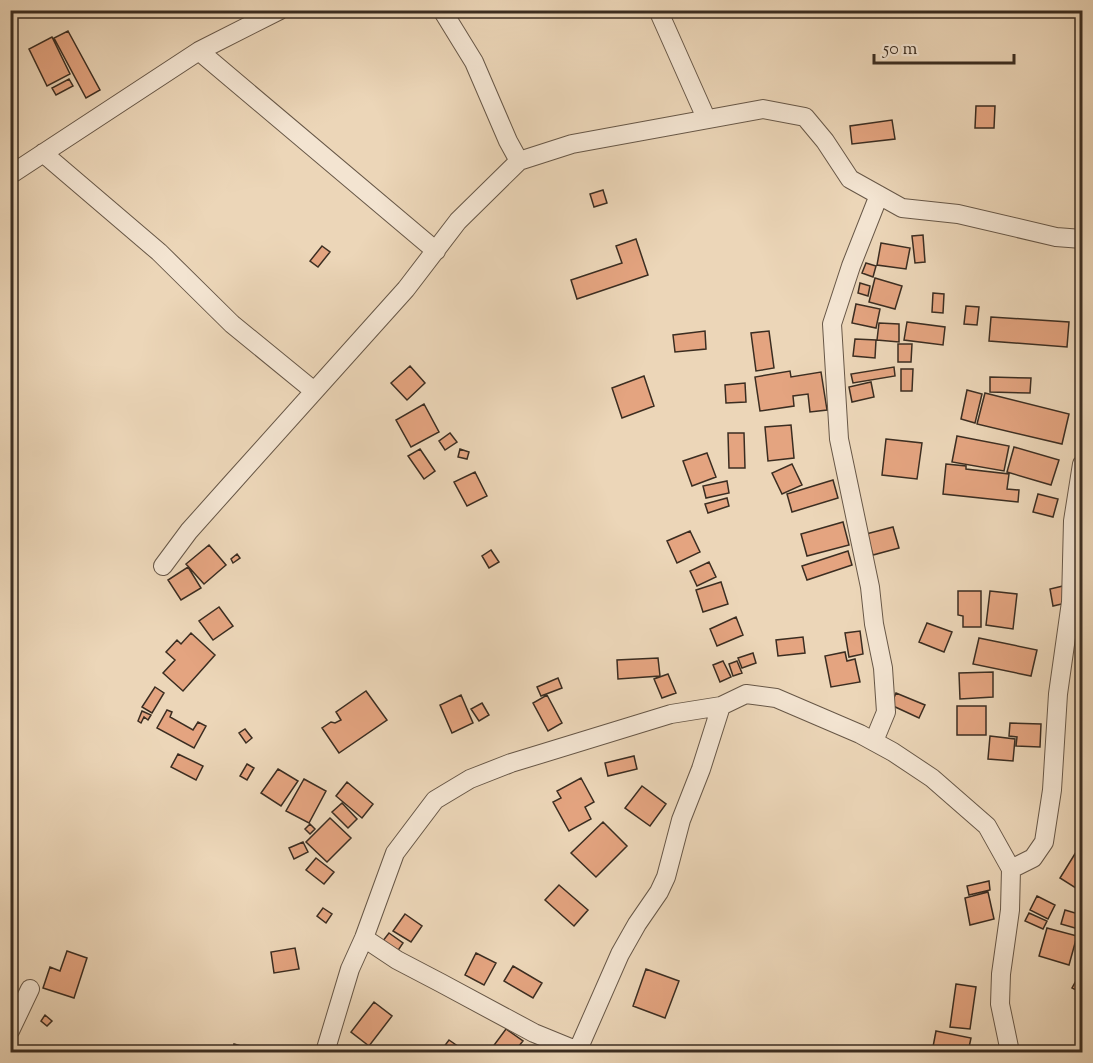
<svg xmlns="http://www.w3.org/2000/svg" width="1093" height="1063" viewBox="0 0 1093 1063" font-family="'Sorts Mill Goudy',serif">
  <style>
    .building { fill: #e4a480; stroke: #3b2d21; stroke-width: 1.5 }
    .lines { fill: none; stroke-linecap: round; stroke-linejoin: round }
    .street-casing { stroke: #675747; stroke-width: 20 }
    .street { stroke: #f3e4d1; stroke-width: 18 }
  </style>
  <rect width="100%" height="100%" fill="#ecd6b8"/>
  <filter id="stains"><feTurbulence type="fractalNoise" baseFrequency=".00333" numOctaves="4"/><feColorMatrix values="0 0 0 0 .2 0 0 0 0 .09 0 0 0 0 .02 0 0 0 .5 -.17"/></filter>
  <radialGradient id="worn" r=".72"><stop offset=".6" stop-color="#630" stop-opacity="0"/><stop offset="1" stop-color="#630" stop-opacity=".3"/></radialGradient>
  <path class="building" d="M 68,31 L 100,90 L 86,98 L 54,38 Z
    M 52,37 L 70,74 L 47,86 L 29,49 Z
    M 69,79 L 73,86 L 56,95 L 52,88 Z
    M 976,106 L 995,106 L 994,128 L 975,128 Z
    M 892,120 L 895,139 L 852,144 L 850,126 Z
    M 603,190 L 607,203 L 594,207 L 590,194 Z
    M 923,235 L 925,262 L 915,263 L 912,236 Z
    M 636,239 L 648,275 L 577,299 L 571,280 L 622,263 L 616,246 Z
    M 881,243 L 910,248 L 906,269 L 877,265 Z
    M 322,246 L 330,252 L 318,267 L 310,261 Z
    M 866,263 L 876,266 L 873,277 L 862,273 Z
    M 875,278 L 902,286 L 895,309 L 869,302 Z
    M 860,283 L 870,286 L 868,296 L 858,293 Z
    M 933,293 L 944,294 L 943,313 L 932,312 Z
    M 856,304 L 880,309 L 876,328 L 852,323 Z
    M 966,306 L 979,307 L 977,325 L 964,324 Z
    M 991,317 L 1069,322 L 1067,347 L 989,341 Z
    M 907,322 L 945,327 L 943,345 L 904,340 Z
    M 879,323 L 899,324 L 899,342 L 877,340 Z
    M 705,331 L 706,349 L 675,352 L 673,335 Z
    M 769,331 L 774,368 L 756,371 L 751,333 Z
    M 855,339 L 876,340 L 875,358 L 853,356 Z
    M 898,344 L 912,344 L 911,362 L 898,362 Z
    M 410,366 L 425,383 L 407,400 L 391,383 Z
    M 894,367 L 895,376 L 853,383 L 851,374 Z
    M 901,369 L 913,369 L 912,391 L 901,391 Z
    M 790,371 L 791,377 L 821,372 L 827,410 L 810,412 L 808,394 L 793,396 L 794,406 L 760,411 L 755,377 Z
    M 644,376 L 654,406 L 622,418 L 612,388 Z
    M 990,377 L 1031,378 L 1030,393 L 990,392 Z
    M 871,382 L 874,397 L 852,402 L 849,387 Z
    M 745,383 L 746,402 L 726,403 L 725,385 Z
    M 967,390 L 982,394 L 975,423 L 961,419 Z
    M 985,393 L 1069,414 L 1062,444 L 977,424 Z
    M 424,404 L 439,432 L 411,447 L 396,420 Z
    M 791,425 L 794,458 L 768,461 L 765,427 Z
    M 450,433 L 457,442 L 445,450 L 439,441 Z
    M 728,433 L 744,433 L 745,468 L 729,468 Z
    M 957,436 L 1009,446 L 1004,471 L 952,462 Z
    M 886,439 L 922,443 L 917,479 L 882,475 Z
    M 1014,447 L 1059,460 L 1051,485 L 1007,472 Z
    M 420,449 L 435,471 L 424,479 L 408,456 Z
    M 460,449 L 469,452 L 467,459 L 458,457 Z
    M 707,453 L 716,477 L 692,486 L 683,461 Z
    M 792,464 L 802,485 L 782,494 L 772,473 Z
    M 946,464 L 966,466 L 966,469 L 1009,474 L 1007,489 L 1019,490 L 1018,502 L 943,494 Z
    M 475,472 L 487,496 L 467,506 L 454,482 Z
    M 833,480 L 838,498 L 792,512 L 787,494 Z
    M 727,481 L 729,493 L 706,498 L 703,486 Z
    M 1038,494 L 1058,499 L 1053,517 L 1033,512 Z
    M 727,498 L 729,506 L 708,513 L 705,504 Z
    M 843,522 L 849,545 L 807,556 L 801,534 Z
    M 893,527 L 899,548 L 873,555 L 866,534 Z
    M 690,531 L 700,552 L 677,563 L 667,541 Z
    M 209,545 L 226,565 L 204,584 L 186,564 Z
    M 491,550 L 499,562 L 489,568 L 482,556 Z
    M 848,551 L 852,565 L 807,580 L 802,566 Z
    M 237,554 L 240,558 L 233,563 L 231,559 Z
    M 709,562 L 716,577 L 697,586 L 690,571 Z
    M 188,567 L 201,588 L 181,600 L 168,580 Z
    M 721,582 L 728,604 L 703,612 L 696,590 Z
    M 1063,586 L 1066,603 L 1053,606 L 1050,589 Z
    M 958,591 L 981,591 L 981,627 L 963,627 L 963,616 L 958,615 Z
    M 990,591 L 1017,594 L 1013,629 L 986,625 Z
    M 219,607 L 233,626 L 213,640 L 199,621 Z
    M 736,617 L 743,635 L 717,646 L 710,629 Z
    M 927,623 L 952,632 L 944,652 L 919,642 Z
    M 860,631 L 863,654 L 849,657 L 845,633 Z
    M 191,633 L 215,655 L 183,691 L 163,673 L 175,660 L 166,652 L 177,640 L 181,644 Z
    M 803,637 L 805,653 L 778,656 L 776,640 Z
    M 979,638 L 1037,650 L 1031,676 L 973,664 Z
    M 845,652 L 847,661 L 855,659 L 860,682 L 831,687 L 825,656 Z
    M 753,653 L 756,663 L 742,668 L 738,658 Z
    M 658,658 L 660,676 L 618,679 L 617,660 Z
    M 723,661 L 731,677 L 720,682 L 713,665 Z
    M 737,661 L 742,673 L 733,676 L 729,664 Z
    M 993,672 L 993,697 L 960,699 L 959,673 Z
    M 668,674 L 676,693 L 662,698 L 654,679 Z
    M 558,678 L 562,688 L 541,696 L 537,687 Z
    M 155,687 L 164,693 L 152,713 L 142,707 Z
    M 366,691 L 387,720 L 339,753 L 322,728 L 331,722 L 335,723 L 341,720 L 336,712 Z
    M 896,693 L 925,705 L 919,718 L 891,705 Z
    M 461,695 L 473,723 L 452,733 L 440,705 Z
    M 547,695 L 562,723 L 548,731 L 533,703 Z
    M 482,703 L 489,715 L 479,721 L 471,709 Z
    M 957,706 L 986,706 L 986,735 L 957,735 Z
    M 167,710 L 172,712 L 170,717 L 193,730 L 198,722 L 206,726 L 194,748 L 157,728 Z
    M 142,711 L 151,715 L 148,720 L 144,717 L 141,723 L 138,721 Z
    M 1010,723 L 1041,724 L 1040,747 L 1016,746 L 1017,737 L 1009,736 Z
    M 245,729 L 252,738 L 246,743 L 239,733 Z
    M 990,736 L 1015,739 L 1013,761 L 988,759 Z
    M 178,754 L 203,766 L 196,780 L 171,767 Z
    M 634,756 L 637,769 L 608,776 L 605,763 Z
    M 247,764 L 254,768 L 247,780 L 240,776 Z
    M 278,769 L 298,781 L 281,806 L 261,793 Z
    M 581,778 L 594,802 L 585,807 L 591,819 L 569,831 L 553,802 L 561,798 L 557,791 Z
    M 304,779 L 326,791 L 309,823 L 286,811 Z
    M 347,782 L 373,804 L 362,818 L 336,796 Z
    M 642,786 L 666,804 L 650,826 L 625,808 Z
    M 342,803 L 357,819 L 348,828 L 332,812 Z
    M 330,818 L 351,838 L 327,862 L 306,842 Z
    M 603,822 L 627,846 L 596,877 L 571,853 Z
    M 310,824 L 315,829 L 310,834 L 305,829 Z
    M 303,842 L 308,852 L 294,859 L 289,848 Z
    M 1081,844 L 1082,845 L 1082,892 L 1060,878 Z
    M 316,858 L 334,872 L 324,884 L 306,870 Z
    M 989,881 L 990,890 L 969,895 L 967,886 Z
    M 559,885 L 588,910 L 574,926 L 545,900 Z
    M 988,892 L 994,919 L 970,925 L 965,898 Z
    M 1037,896 L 1055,905 L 1048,919 L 1030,910 Z
    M 323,908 L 332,914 L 326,923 L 317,916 Z
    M 1065,910 L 1082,915 L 1082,930 L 1061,924 Z
    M 1029,913 L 1047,921 L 1043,929 L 1025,921 Z
    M 405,914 L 422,926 L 411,942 L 393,931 Z
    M 1047,928 L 1077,936 L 1069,965 L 1039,956 Z
    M 389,933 L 403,943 L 397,952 L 382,942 Z
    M 295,948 L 299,969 L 274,973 L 271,952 Z
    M 67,951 L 87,958 L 74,998 L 43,988 L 50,967 L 60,971 Z
    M 476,953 L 496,963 L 484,985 L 465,975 Z
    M 513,966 L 542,983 L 533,998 L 504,981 Z
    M 646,969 L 679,981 L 665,1018 L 633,1006 Z
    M 1081,972 L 1082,973 L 1082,993 L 1072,988 Z
    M 956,984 L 976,987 L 970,1029 L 950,1027 Z
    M 374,1002 L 392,1016 L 369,1046 L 351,1032 Z
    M 45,1015 L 52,1021 L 47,1026 L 41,1021 Z
    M 506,1029 L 523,1041 L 514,1052 L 489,1052 Z
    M 936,1031 L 971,1038 L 968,1052 L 932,1052 Z
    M 449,1040 L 459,1047 L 456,1052 L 440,1052 Z
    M 234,1044 L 245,1047 L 244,1052 L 232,1052 Z"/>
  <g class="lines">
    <g class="street-casing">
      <path id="street" d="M 442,10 L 474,62 L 508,141 L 519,161
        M 658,10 L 706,118
        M 199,51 L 436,251
        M 43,153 L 159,252 L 232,324 L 314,391
        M 10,175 L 199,51 L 280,10
        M 163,566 L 189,531 L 231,484 L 406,289 L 458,221 L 519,161 L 572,144 L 763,109 L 805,117 L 825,141 L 850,179 L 902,208 L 958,214 L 1056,237 L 1082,239
        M 874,741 L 886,712 L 883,668 L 874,624 L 870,587 L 839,439 L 832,324 L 851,266 L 879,195
        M 1011,869 L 1033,858 L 1044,842 L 1052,790 L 1058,694 L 1071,602 L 1073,521 L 1082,464
        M 364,938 L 397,960 L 441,983 L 534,1033 L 578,1051
        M 10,1031 L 30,989
        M 325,1052 L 350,969 L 364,938 L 395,853 L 435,800 L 470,779 L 511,763 L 671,714 L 721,706 L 746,694 L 776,698 L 860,734 L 893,752 L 932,778 L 987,826 L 1011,869 L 1010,910 L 1001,974 L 1000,1004 L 1010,1052
        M 577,1052 L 620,954 L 637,924 L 659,892 L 666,877 L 681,820 L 701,769 L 721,706"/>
    </g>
    <use href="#street" class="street"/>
  </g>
  <rect width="1093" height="1063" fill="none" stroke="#ecd6b8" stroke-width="36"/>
  <rect x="12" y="12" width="1069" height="1039" fill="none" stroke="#3b2d21" stroke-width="3"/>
  <rect x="18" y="18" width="1057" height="1027" fill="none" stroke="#3b2d21" stroke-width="1.5"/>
  <path d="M874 54v9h140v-9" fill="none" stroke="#3b2d21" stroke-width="3"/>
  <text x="883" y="54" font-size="18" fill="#3b2d21" stroke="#f3e4d1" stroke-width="4.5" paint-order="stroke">50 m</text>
  <rect width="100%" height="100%" filter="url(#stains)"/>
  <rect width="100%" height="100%" fill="url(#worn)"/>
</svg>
